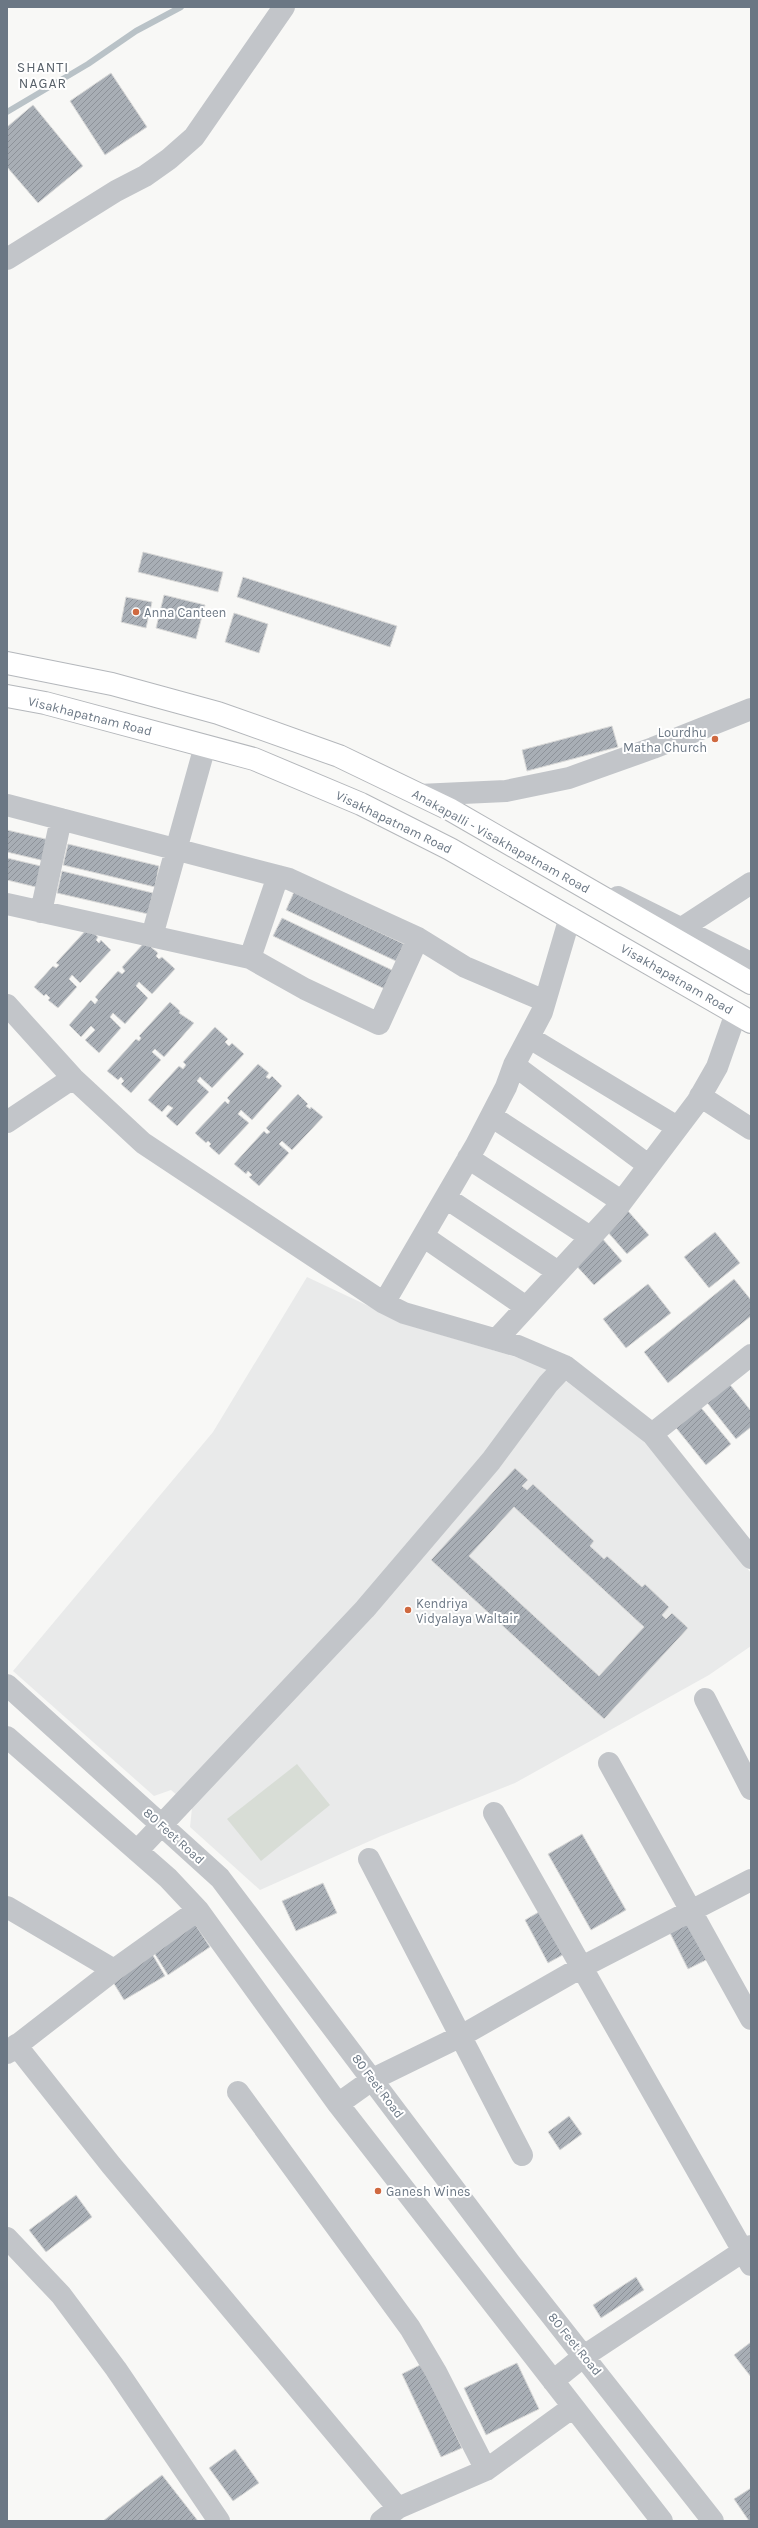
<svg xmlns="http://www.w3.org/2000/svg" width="758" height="2528" viewBox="0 0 758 2528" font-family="Karla,sans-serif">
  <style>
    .built { fill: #e9eaea }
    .park { fill: #d8ddd6 }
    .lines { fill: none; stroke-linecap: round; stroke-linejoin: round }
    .stream { stroke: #b9c2c7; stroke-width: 6 }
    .building { fill: url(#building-hatch); stroke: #dadad9; fill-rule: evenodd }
    .major-casing { stroke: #b4b7bb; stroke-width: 24 }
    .minor { stroke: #c2c5c9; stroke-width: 22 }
    .major { stroke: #fff; stroke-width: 22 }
    .poi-dot { fill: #cf6940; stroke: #fff; stroke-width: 1.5 }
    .labels { text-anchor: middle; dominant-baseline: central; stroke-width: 4; stroke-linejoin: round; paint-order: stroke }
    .poi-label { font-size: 13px; fill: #6b7784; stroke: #fff; text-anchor: start }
    .street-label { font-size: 13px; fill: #6b7784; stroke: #fff }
    .neighbourhood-label { font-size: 14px; letter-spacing: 1px; fill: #58616a; stroke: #fff }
  </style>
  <defs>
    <pattern id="building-hatch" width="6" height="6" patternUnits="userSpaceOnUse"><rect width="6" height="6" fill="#a8aeb5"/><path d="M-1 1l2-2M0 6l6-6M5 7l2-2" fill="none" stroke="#8d9299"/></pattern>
  </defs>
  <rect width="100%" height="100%" fill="#f8f8f6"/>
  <path class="built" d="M 307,1277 L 411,1326 L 546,1366 L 641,1438 L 751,1573 L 751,1646 L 709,1675 L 515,1783 L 381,1836 L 260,1890 L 190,1827 L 192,1808 L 171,1790 L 154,1796 L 13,1671 L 213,1432 Z"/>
  <path class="park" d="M 297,1764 L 330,1805 L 261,1861 L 227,1819 Z"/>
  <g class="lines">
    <path class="stream" d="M 7,112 L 88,64 L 136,31 L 181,7"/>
  </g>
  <path class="building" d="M 111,73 L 147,127 L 105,155 L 70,101 Z
    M 33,105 L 83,166 L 38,203 L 7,167 L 7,127 Z
    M 143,552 L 223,572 L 218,592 L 138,572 Z
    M 243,577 L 397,626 L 390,647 L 237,597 Z
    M 164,595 L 205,605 L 196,639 L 156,628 Z
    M 126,597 L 152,602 L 146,628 L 121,622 Z
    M 234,613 L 268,624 L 259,653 L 225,642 Z
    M 612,726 L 618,747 L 527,771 L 522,750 Z
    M 7,830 L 54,841 L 49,862 L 7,852 Z
    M 68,844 L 159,866 L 155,887 L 63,865 Z
    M 7,858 L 49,868 L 44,889 L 7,880 Z
    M 62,871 L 153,893 L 148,914 L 57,893 Z
    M 294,892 L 404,944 L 396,961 L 286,910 Z
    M 282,918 L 394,971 L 385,989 L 273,936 Z
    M 88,928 L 98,937 L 96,940 L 99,943 L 101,940 L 111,950 L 80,983 L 72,975 L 69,979 L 77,987 L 58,1008 L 48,1000 L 50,998 L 46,994 L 44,996 L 34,987 L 53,966 L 56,968 L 59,965 L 56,963 Z
    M 145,942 L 158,953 L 156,956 L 159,959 L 162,957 L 175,969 L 152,994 L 139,982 L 136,986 L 148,998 L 125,1024 L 113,1013 L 110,1017 L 121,1028 L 99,1053 L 85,1040 L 95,1030 L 91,1026 L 81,1037 L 69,1025 L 91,1000 L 95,1004 L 98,1000 L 95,997 L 118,971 L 122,974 L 125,971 L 122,967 Z
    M 170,1002 L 180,1011 L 179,1013 L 194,1023 L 164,1057 L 155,1049 L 152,1052 L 161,1060 L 131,1093 L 121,1084 L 124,1081 L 121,1077 L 118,1080 L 107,1071 L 136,1039 L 139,1041 L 141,1038 L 139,1036 Z
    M 215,1027 L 228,1039 L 225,1042 L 229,1046 L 232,1043 L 244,1054 L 212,1088 L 200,1077 L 197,1081 L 209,1092 L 177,1126 L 166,1116 L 173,1108 L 168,1105 L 162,1112 L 148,1100 L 179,1066 L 183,1069 L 186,1065 L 183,1062 Z
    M 258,1064 L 269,1073 L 266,1077 L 269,1079 L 272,1076 L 282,1086 L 252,1120 L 241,1110 L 238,1114 L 249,1123 L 219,1155 L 209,1146 L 211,1144 L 208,1141 L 206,1143 L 195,1133 L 225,1101 L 228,1104 L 230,1101 L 227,1098 Z
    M 298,1094 L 308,1104 L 306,1106 L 310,1109 L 311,1107 L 323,1117 L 292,1150 L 282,1141 L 279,1144 L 289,1153 L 259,1186 L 249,1177 L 252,1175 L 248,1171 L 246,1174 L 234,1164 L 264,1131 L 267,1134 L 270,1132 L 266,1128 Z
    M 628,1211 L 649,1235 L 627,1254 L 606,1230 Z
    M 715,1232 L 740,1263 L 709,1288 L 684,1257 Z
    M 601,1237 L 622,1261 L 594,1285 L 573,1262 Z
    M 734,1279 L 751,1300 L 751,1316 L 668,1383 L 644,1352 Z
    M 648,1284 L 671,1313 L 626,1348 L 603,1319 Z
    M 727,1381 L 751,1411 L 751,1427 L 736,1439 L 705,1400 Z
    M 698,1404 L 731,1444 L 706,1465 L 673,1424 Z
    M 515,1468 L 528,1480 L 522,1486 L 527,1490 L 533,1484 L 594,1541 L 590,1546 L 604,1559 L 607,1556 L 642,1587 L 645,1584 L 669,1607 L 662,1615 L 666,1619 L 672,1613 L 688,1628 L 604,1719 L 431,1560 ZM 514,1507 L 644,1627 L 599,1676 L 469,1556 Z
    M 582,1834 L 626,1910 L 591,1930 L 548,1854 Z
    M 323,1883 L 337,1913 L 296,1931 L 282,1901 Z
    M 544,1909 L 568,1952 L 548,1963 L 525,1920 Z
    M 695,1920 L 714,1956 L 688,1969 L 670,1933 Z
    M 195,1924 L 210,1947 L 168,1975 L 153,1951 Z
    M 151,1952 L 165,1976 L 124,2000 L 110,1977 Z
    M 569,2116 L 582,2134 L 560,2150 L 548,2132 Z
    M 76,2195 L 92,2217 L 46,2252 L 29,2230 Z
    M 636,2277 L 644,2290 L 601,2318 L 593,2305 Z
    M 751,2342 L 751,2377 L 734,2355 Z
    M 517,2363 L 539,2409 L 486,2435 L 464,2388 Z
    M 422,2364 L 462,2448 L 441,2457 L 402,2374 Z
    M 235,2449 L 259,2483 L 233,2501 L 209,2468 Z
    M 162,2475 L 198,2521 L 103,2521 Z
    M 751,2488 L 751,2521 L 749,2521 L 734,2499 Z"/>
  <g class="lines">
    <g class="major-casing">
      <path id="major" d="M 7,663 L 112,684 L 218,713 L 339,756 L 451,810 L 751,983
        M 7,696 L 45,703 L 254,759 L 361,804 L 450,849 L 751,1022"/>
    </g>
    <path class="minor" d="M 7,259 L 116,191 L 145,176 L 169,159 L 194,137 L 284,7
      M 419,795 L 506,791 L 569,778 L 653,748 L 751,709
      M 7,805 L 289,879 L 418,938 L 465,967 L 545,1001
      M 618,897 L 751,963
      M 7,904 L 250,958 L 305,989 L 379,1024 L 418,938
      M 41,912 L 61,819
      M 682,928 L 751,883
      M 152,936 L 205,746
      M 250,958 L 278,876
      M 7,1005 L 73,1078 L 143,1143 L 384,1303 L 404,1313 L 518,1346 L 565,1366 L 652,1434 L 751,1558
      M 530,1038 L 677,1127
      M 514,1065 L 648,1165
      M 700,1096 L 751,1129
      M 491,1116 L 621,1201
      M 7,1122 L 73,1078
      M 468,1158 L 590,1237
      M 446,1198 L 558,1272
      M 423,1236 L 526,1307
      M 384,1303 L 476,1145 L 506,1087 L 514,1065 L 542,1012 L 570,917
      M 496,1340 L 614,1212 L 697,1102 L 717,1067 L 736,1013
      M 652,1434 L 751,1355
      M 7,1685 L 220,1878 L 510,2263 L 713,2521
      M 705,1699 L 751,1789
      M 7,1737 L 168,1878 L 198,1910 L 338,2104 L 662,2521
      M 609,1763 L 751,2019
      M 494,1813 L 751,2265
      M 137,1851 L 365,1609 L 491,1461 L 548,1384 L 565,1366
      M 369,1859 L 522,2155
      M 7,1907 L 114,1970
      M 16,2045 L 111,2165 L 398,2508
      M 7,2053 L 114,1970 L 198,1910
      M 238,2092 L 410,2328 L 436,2372 L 486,2470
      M 338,2104 L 373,2079 L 461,2036 L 580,1968 L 751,1880
      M 7,2238 L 61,2295 L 116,2369 L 219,2521
      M 553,2381 L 584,2356 L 751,2246
      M 381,2521 L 398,2508 L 486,2470 L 573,2407"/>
    <use href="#major" class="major"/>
  </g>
  <g class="poi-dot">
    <circle cx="136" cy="612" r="4"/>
    <circle cx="715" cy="739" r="4"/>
    <circle cx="408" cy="1610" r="4"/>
    <circle cx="378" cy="2191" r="4"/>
  </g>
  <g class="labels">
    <g class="poi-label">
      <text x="144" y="612">Anna Canteen</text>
      <text x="707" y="732" text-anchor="end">Lourdhu<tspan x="707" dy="15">Matha Church</tspan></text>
      <text x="416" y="1603">Kendriya<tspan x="416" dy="15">Vidyalaya Waltair</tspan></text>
      <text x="386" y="2191">Ganesh Wines</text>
    </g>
    <g class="street-label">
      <text transform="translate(90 716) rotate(14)">Visakhapatnam Road</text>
      <text transform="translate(394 822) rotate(26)">Visakhapatnam Road</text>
      <text transform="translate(501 841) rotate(29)">Anakapalli - Visakhapatnam Road</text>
      <text transform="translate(677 979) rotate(30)">Visakhapatnam Road</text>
      <text transform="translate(174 1836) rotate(42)">80 Feet Road</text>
      <text transform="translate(378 2086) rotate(53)">80 Feet Road</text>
      <text transform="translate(575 2344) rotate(51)">80 Feet Road</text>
    </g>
    <g class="neighbourhood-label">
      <text x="43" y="67">SHANTI<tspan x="43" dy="16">NAGAR</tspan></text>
    </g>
  </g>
  <rect width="758" height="2528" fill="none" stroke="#6b7784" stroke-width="16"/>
</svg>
